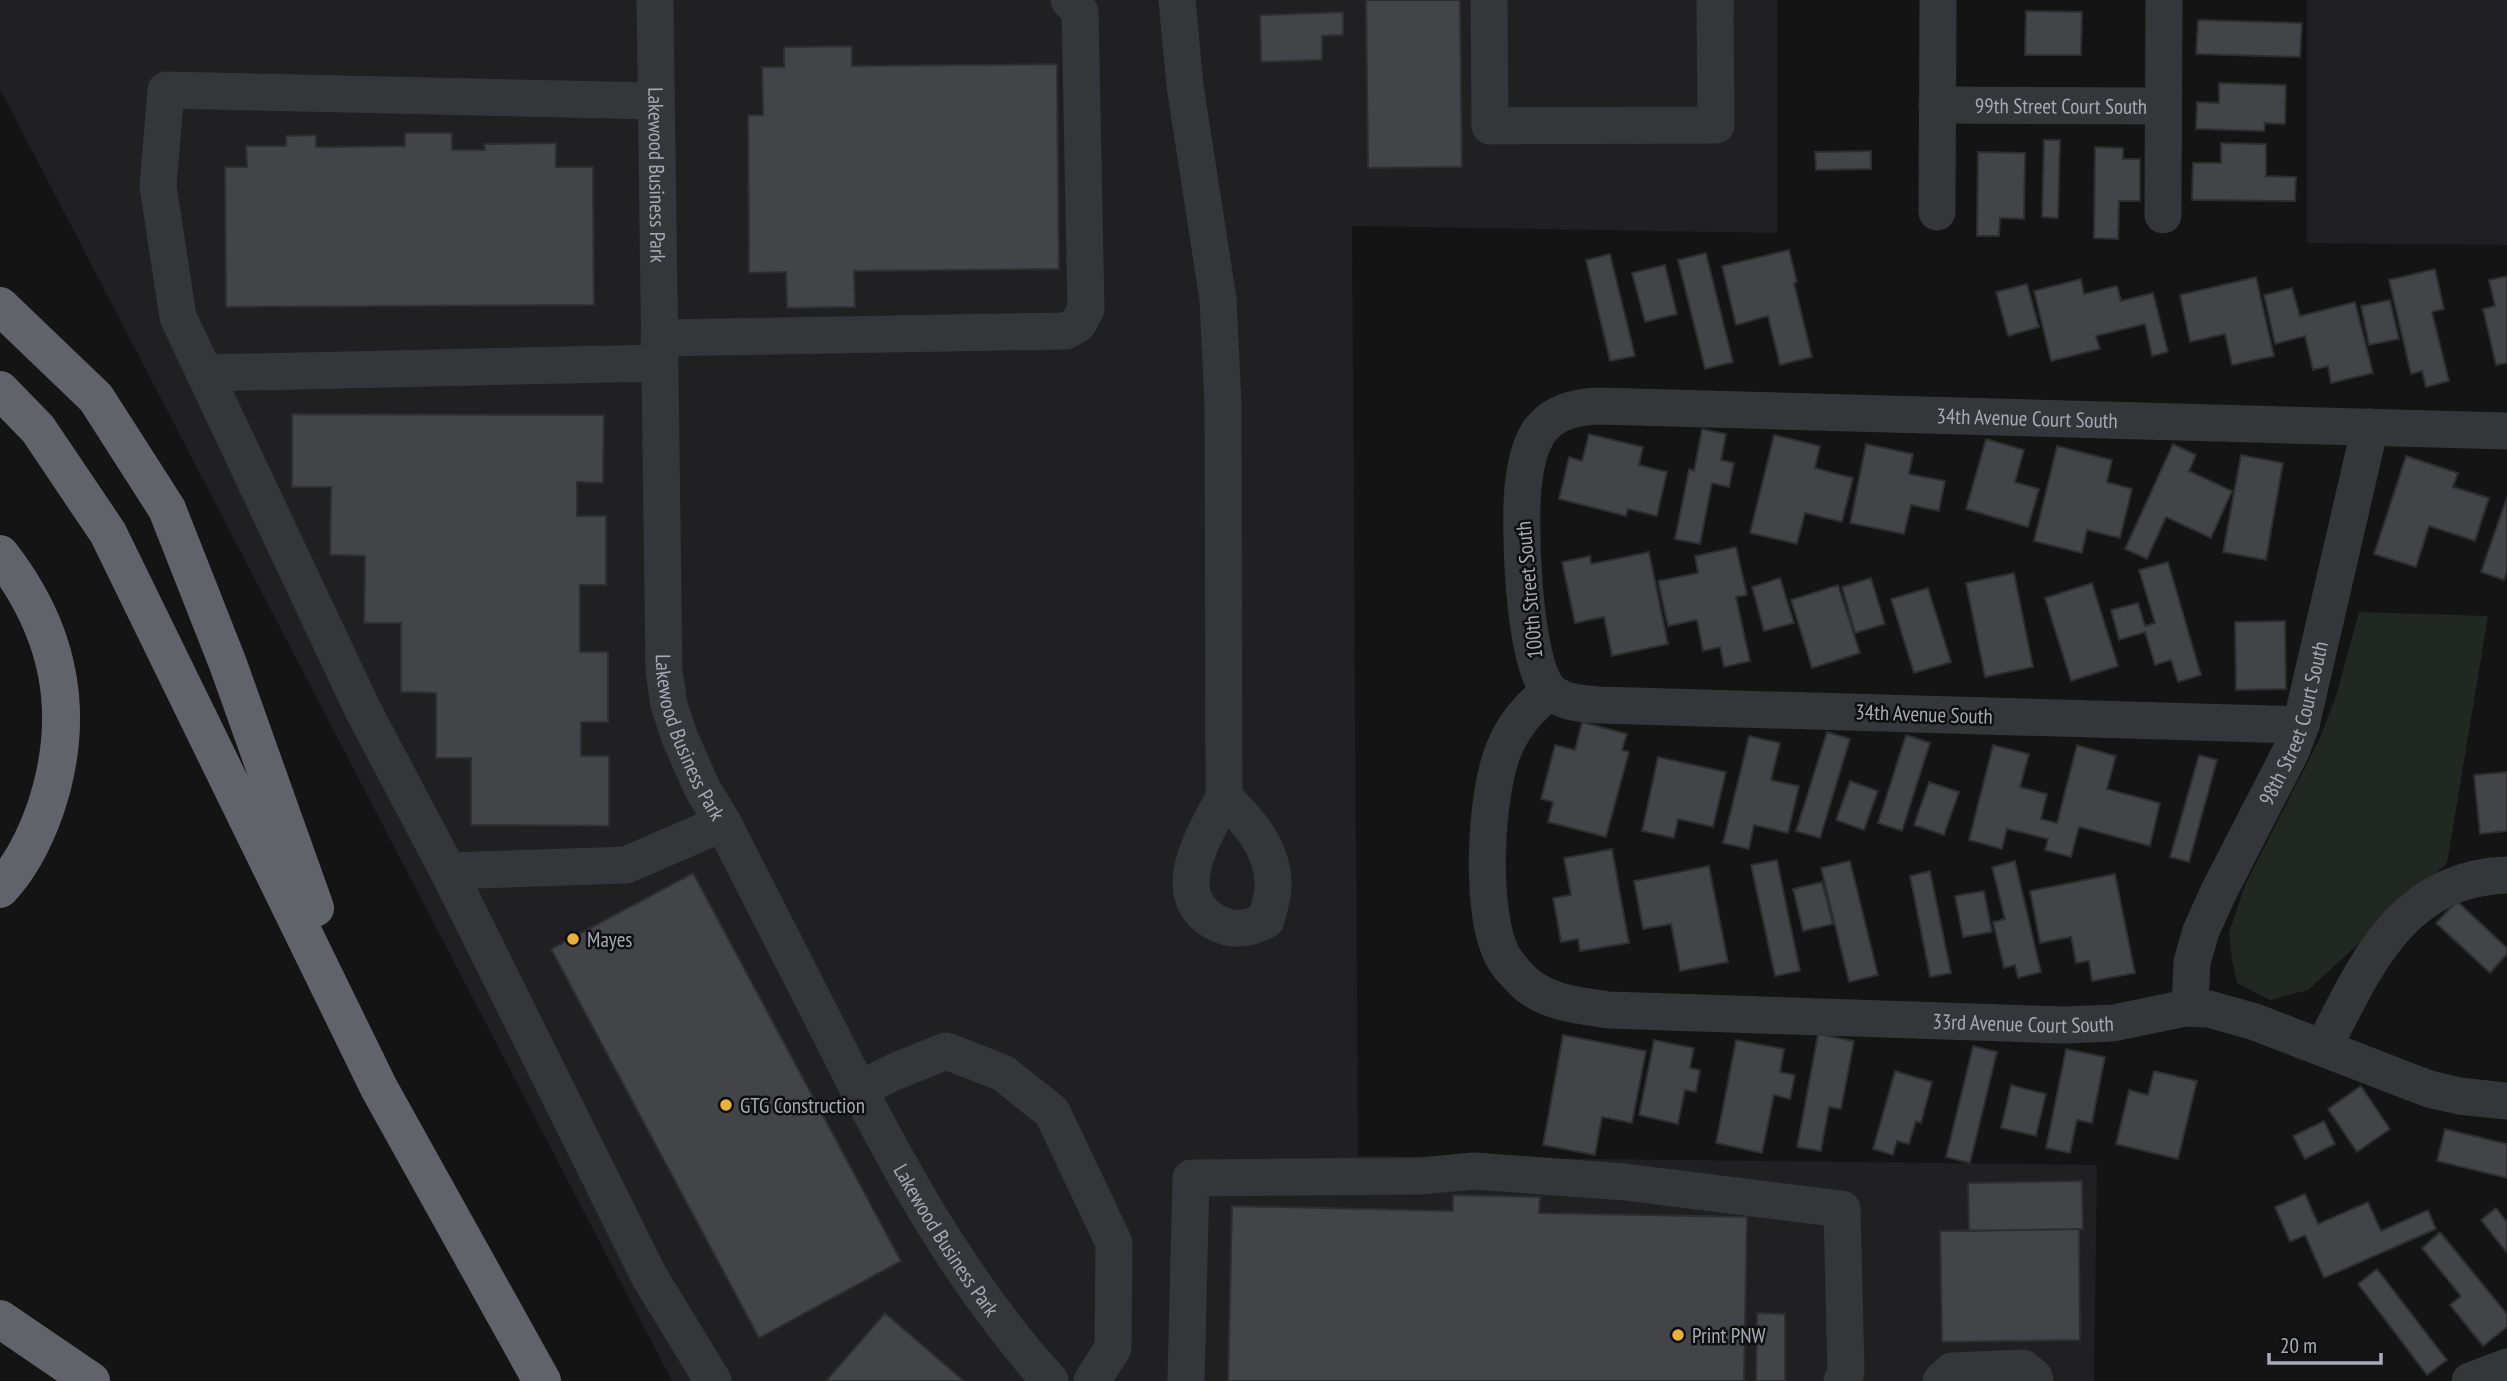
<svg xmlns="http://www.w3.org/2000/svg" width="2507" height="1381" viewBox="0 0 2507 1381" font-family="'PT Sans Narrow',sans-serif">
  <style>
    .built { fill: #202022 }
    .green { fill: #202821 }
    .building { fill: #434448; stroke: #2e2e31; stroke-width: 2 }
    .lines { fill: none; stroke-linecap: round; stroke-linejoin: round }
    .minor { stroke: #35363a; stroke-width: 37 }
    .highway { stroke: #61636b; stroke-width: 38 }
    .poi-dot { fill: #e8b139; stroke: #0f0f10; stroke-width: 2.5 }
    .labels { text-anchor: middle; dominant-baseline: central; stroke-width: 5; stroke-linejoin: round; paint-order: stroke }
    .street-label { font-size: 21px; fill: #a6aab5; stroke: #0f0f10 }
    .poi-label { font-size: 21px; fill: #a6aab5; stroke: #0f0f10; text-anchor: start }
  </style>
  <rect width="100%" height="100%" fill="#141415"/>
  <path class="built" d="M 0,0 L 1777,0 L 1777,233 L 1352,226 L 1358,1156 L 2097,1165 L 2094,1381 L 672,1381 L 0,89 Z
    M 2307,0 L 2507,0 L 2507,245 L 2307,243 Z"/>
  <path class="green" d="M 2359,612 L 2488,616 L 2447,863 L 2308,990 L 2270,1000 L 2237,983 L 2232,960 L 2229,933 L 2245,885 L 2320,738 L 2336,696 Z"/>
  <path class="building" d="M 1366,0 L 1460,0 L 1462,167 L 1368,168 Z
    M 2026,11 L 2082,12 L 2081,55 L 2025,55 Z
    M 1343,12 L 1343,35 L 1322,36 L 1322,60 L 1261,62 L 1260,15 Z
    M 2198,20 L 2302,23 L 2300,57 L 2196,54 Z
    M 852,46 L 852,66 L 1057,64 L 1059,269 L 854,271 L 855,307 L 787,308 L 786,272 L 749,273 L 748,115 L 763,115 L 762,67 L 784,67 L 784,47 Z
    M 2219,83 L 2286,85 L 2285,124 L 2265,123 L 2264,131 L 2196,129 L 2197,102 L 2219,103 Z
    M 405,133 L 452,133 L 452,150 L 485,150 L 484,144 L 556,143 L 556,167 L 593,167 L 594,305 L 226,307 L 225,167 L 247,167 L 246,146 L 286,146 L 286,136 L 316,135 L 316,147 L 405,146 Z
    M 2044,140 L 2060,140 L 2058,218 L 2042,217 Z
    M 2221,143 L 2266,144 L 2266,176 L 2296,177 L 2295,201 L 2192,200 L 2193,163 L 2221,163 Z
    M 2095,147 L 2123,148 L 2123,159 L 2140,159 L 2140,201 L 2119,201 L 2118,239 L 2094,238 Z
    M 1871,151 L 1871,169 L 1816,170 L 1815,152 Z
    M 1978,152 L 2025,153 L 2024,219 L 2000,218 L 1999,236 L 1977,236 Z
    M 1789,250 L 1797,282 L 1794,283 L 1812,357 L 1780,365 L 1768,316 L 1736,325 L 1722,266 Z
    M 1706,253 L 1733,362 L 1705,369 L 1678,260 Z
    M 1610,254 L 1635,356 L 1610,361 L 1586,260 Z
    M 1665,265 L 1677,314 L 1645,322 L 1632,273 Z
    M 2435,269 L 2444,309 L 2432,312 L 2449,381 L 2426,387 L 2422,371 L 2411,374 L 2389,280 Z
    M 2507,276 L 2507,363 L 2496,365 L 2483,309 L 2495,306 L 2489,280 Z
    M 2256,277 L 2274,356 L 2232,365 L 2225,334 L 2190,342 L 2180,295 Z
    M 2081,279 L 2084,294 L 2117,286 L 2121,301 L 2153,293 L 2168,352 L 2152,356 L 2145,324 L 2096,336 L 2100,349 L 2051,361 L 2034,291 Z
    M 2027,284 L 2039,327 L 2008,336 L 1996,292 Z
    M 2292,288 L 2300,316 L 2355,302 L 2373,373 L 2331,383 L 2328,366 L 2313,370 L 2305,336 L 2275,344 L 2264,295 Z
    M 2390,300 L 2399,339 L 2369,345 L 2361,306 Z
    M 292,414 L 604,415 L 603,483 L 577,482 L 577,516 L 606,516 L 606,585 L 580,585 L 580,652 L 608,652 L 608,722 L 581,722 L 581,756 L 609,756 L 609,826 L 471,825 L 471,758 L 436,758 L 436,693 L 401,692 L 401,623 L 364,623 L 365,556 L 330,555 L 331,487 L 292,487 Z
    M 1702,429 L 1726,434 L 1721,460 L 1734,463 L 1729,487 L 1712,483 L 1700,544 L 1675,539 L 1689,469 L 1694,471 Z
    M 1589,434 L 1643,447 L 1639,465 L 1667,472 L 1657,516 L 1628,509 L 1626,516 L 1559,499 L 1569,457 L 1582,461 Z
    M 1774,435 L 1820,446 L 1815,468 L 1853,478 L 1842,522 L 1805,513 L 1797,544 L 1750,533 Z
    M 1986,439 L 2024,450 L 2015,482 L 2039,489 L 2028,527 L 1966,509 Z
    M 1866,444 L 1913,454 L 1909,474 L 1945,481 L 1939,511 L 1911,505 L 1904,534 L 1850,523 Z
    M 2173,444 L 2196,455 L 2189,471 L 2232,491 L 2211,538 L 2166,517 L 2147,559 L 2125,549 Z
    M 2057,446 L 2112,460 L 2107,482 L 2132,489 L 2120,538 L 2087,530 L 2082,553 L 2034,541 Z
    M 2241,455 L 2283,463 L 2266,560 L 2223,552 Z
    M 2406,456 L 2458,473 L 2453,487 L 2489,498 L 2475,541 L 2429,526 L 2416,567 L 2374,554 Z
    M 2507,497 L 2507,571 L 2504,580 L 2481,572 Z
    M 1736,547 L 1747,595 L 1736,597 L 1750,661 L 1724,667 L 1720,647 L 1703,651 L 1697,620 L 1668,626 L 1658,581 L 1698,573 L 1695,556 Z
    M 1649,552 L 1668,644 L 1612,656 L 1604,617 L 1575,623 L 1562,562 L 1590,556 L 1591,564 Z
    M 2168,562 L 2201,675 L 2178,682 L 2171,660 L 2155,665 L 2145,632 L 2119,640 L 2111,610 L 2138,603 L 2145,626 L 2155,623 L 2139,570 Z
    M 2014,573 L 2033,667 L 1985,677 L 1966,583 Z
    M 1780,578 L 1794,623 L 1764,631 L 1752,587 Z
    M 1871,578 L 1885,624 L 1855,633 L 1842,587 Z
    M 2092,583 L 2118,666 L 2071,681 L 2045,598 Z
    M 1838,585 L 1860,653 L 1812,668 L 1791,600 Z
    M 1928,588 L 1951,662 L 1914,673 L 1891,599 Z
    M 2285,621 L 2286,689 L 2236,690 L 2235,622 Z
    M 1582,722 L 1627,734 L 1622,750 L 1629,752 L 1606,837 L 1548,822 L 1553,802 L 1541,799 L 1555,745 L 1575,750 Z
    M 1827,732 L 1850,739 L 1820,838 L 1796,831 Z
    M 1906,735 L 1930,743 L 1902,831 L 1878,823 Z
    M 1749,736 L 1780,743 L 1771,780 L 1799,786 L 1788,833 L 1754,825 L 1749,849 L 1723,843 Z
    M 1993,745 L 2029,754 L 2020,787 L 2047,794 L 2041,819 L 2057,823 L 2077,745 L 2116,756 L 2107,789 L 2160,803 L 2150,846 L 2079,827 L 2071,857 L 2045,850 L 2048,839 L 2007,829 L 2002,849 L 1969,840 Z
    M 2199,755 L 2217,760 L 2189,862 L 2170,857 Z
    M 1658,757 L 1726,772 L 1713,827 L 1678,819 L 1674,838 L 1642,831 Z
    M 2507,772 L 2507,831 L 2480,834 L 2474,775 Z
    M 1850,781 L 1878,791 L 1864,830 L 1836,820 Z
    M 1929,782 L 1959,792 L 1944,835 L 1914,825 Z
    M 1612,849 L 1629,943 L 1580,951 L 1578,939 L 1561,942 L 1553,898 L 1571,895 L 1564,858 Z
    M 1777,860 L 1800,971 L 1775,976 L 1751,865 Z
    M 1850,861 L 1878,975 L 1849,982 L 1821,868 Z
    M 2015,861 L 2041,972 L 2018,978 L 2015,965 L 2004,968 L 1993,922 L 2005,919 L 1992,867 Z
    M 1709,866 L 1728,962 L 1680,971 L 1671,924 L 1643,929 L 1634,881 Z
    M 1930,871 L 1951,973 L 1930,977 L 1910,876 Z
    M 693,873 L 901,1261 L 759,1338 L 551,949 Z
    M 2115,874 L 2135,973 L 2092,981 L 2089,961 L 2076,963 L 2071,937 L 2040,943 L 2030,891 Z
    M 1822,882 L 1833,924 L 1803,931 L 1793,889 Z
    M 1984,891 L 1992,932 L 1963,937 L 1955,896 Z
    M 2457,901 L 2507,948 L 2507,954 L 2490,973 L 2436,923 Z
    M 1818,1034 L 1854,1041 L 1841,1109 L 1829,1107 L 1821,1151 L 1797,1147 Z
    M 1563,1035 L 1646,1051 L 1632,1123 L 1602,1117 L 1595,1155 L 1543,1145 Z
    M 1654,1040 L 1694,1048 L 1690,1068 L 1700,1070 L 1696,1092 L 1685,1090 L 1678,1124 L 1639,1115 Z
    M 1736,1040 L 1784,1049 L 1780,1072 L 1795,1075 L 1790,1099 L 1774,1095 L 1762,1153 L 1716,1143 Z
    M 1973,1046 L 1997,1052 L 1970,1163 L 1946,1157 Z
    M 2066,1049 L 2105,1057 L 2092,1123 L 2077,1120 L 2070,1153 L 2046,1148 Z
    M 1895,1071 L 1932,1082 L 1921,1123 L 1916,1121 L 1909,1144 L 1897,1141 L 1893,1155 L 1873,1149 Z
    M 2154,1071 L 2197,1081 L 2178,1159 L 2116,1144 L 2129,1090 L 2148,1095 Z
    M 2011,1085 L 2046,1094 L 2036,1136 L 2001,1128 Z
    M 2361,1086 L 2390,1129 L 2357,1152 L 2328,1109 Z
    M 2324,1121 L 2335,1144 L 2305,1159 L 2293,1136 Z
    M 2445,1129 L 2507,1144 L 2507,1178 L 2437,1161 Z
    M 2082,1181 L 2083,1229 L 1969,1231 L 1968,1183 Z
    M 2305,1194 L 2318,1224 L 2368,1202 L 2381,1231 L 2428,1210 L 2436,1229 L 2324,1278 L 2305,1235 L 2290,1242 L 2275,1207 Z
    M 1453,1195 L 1540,1197 L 1539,1213 L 1747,1217 L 1744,1381 L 1228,1381 L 1232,1206 L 1453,1211 Z
    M 2496,1208 L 2507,1222 L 2507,1253 L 2481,1220 Z
    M 2079,1229 L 2080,1340 L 1942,1342 L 1940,1231 Z
    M 2440,1232 L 2507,1314 L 2507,1327 L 2483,1346 L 2450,1305 L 2461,1296 L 2422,1248 Z
    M 2377,1269 L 2447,1360 L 2427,1375 L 2358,1284 Z
    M 885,1313 L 964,1381 L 826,1381 Z
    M 1757,1313 L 1785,1314 L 1785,1381 L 1756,1381 Z"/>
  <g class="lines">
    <g class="minor">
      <path id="s1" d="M 655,0 L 664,671 L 669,705 L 680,738 L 702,788 L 723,823 C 758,891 792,959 827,1027 C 889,1151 956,1277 1050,1381"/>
      <path d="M 1177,0 L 1185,86 L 1218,299 L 1223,404 L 1224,797 C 1206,833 1165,894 1215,922 C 1233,932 1248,929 1266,920 C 1268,910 1273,898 1273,887 C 1274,849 1249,822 1224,797"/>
      <path d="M 1489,0 L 1490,126 L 1716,125 L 1715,0"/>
      <path d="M 655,101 L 166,90 L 158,186 L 178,317 L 363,710 L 448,871 L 649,1276 L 713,1381"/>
      <path id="s2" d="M 1937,105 L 2163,106"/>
      <path d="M 1937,212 L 1938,0"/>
      <path d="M 2163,215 L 2164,0"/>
      <path d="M 659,338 L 1066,331 L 1078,324 L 1086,309 L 1080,12 L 1069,0"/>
      <path d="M 204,373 L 659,363"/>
      <path id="s3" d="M 1549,691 C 1530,707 1514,724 1504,749 C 1485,795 1480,907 1501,953 C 1506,964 1516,974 1524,982 C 1546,1003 1581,1006 1609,1010 L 2065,1025 L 2113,1023 L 2186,1008 L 2209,1009 L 2255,1022 L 2429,1089 L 2459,1096 L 2507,1101"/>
      <path id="s4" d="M 2301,725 L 1600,705 C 1583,704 1562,703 1549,690 C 1523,662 1518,519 1524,479 C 1526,464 1530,446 1538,433 C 1552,412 1575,407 1599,406 L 2507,431"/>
      <path d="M 448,871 L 626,865 L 723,823"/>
      <path id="s5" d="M 2190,1007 L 2192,962 L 2201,931 L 2218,893 L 2291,751 L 2301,725 L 2370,427"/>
      <path d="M 2323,1048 C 2365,967 2401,878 2507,875"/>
      <path d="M 858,1090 L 894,1072 L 946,1051 L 1003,1073 L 1052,1112 L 1114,1243 L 1113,1348 L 1092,1381"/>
      <path d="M 1186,1381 L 1191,1178 L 1421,1176 L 1474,1171 L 1625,1182 L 1842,1209 L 1846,1372 L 1842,1381"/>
      <path d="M 1941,1381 L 1952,1371 L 2023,1368 L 2034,1377 L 2035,1381"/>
      <path d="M 2470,1381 L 2507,1367"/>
    </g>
    <path class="highway" d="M 0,306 L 96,398 L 167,509 L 228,664 L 315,908
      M 0,390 L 38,429 L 108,533 L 379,1088 L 542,1381
      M 0,554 C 61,632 77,716 45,810 C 35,838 20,868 0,889
      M 0,1319 L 91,1381"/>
  </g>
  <g class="poi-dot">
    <circle cx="573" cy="939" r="7"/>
    <circle cx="726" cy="1105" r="7"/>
    <circle cx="1678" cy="1335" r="7"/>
  </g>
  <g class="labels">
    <g class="street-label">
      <text stroke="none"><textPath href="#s2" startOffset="124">99th Street Court South</textPath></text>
      <text stroke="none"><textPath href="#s1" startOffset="175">Lakewood Business Park</textPath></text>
      <text stroke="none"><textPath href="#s4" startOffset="1517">34th Avenue Court South</textPath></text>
      <text transform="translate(1529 590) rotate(-95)">100th Street South</text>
      <text transform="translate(1924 714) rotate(2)">34th Avenue South</text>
      <text stroke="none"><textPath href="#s5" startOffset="306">98th Street Court South</textPath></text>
      <text stroke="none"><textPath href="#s1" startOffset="742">Lakewood Business Park</textPath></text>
      <text stroke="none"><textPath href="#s3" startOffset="824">33rd Avenue Court South</textPath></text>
      <text stroke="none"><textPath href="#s1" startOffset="1309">Lakewood Business Park</textPath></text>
    </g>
    <g class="poi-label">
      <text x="587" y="939">Mayes</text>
      <text x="740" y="1105">GTG Construction</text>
      <text x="1692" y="1335">Print PNW</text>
    </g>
  </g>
  <path d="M2269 1353v10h112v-10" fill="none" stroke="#a6aab5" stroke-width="3.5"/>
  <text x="2280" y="1353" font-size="21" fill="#a6aab5" stroke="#0f0f10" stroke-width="5" paint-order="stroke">20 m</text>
</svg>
